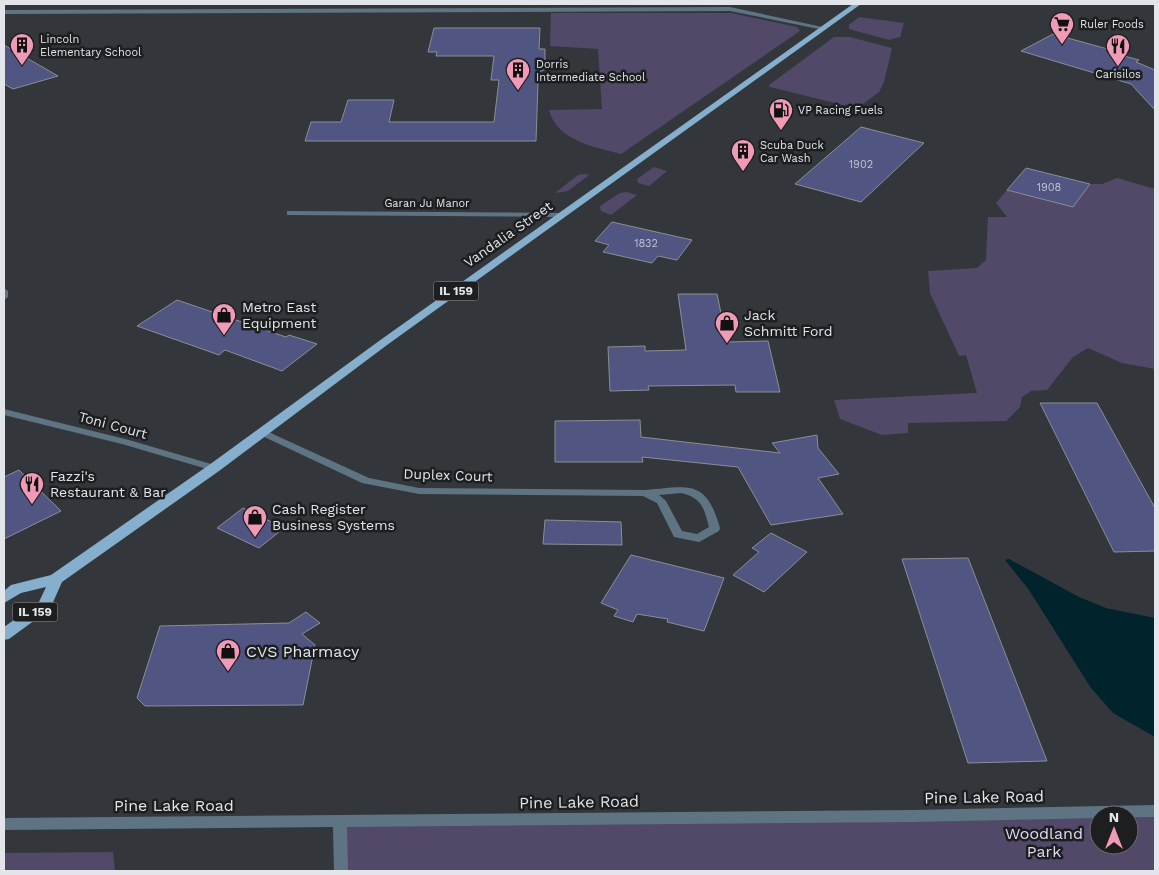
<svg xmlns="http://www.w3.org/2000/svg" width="1159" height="875" viewBox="0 0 1159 875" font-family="'Work Sans',sans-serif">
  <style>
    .green { fill: #524868; fill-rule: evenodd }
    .water { fill: #00232c }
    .building { fill: #505581; stroke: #8c8e95 }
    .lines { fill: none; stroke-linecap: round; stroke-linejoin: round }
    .minor { fill: #5f7482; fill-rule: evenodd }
    .primary { fill: #85afcc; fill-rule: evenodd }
    .labels { text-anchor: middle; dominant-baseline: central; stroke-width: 5; stroke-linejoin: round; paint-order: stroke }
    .far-poi-label { font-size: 11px; fill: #e2e5e9; stroke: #1c1e20; text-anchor: start }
    .number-label { font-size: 11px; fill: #bec1cf }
    .far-street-label { font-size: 11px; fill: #e2e5e9; stroke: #1c1e20 }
    .shield { fill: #1c1e20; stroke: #a7a9ad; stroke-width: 1 }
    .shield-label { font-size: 12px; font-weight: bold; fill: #e2e5e9 }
    .street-label { font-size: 14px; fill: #e2e5e9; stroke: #1c1e20 }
    .poi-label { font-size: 14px; fill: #e2e5e9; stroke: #1c1e20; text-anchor: start }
    .near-poi-label { font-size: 16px; fill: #e2e5e9; stroke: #1c1e20; text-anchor: start }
    .near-street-label { font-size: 16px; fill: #e2e5e9; stroke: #1c1e20 }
    .near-park-label { font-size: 16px; fill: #e0d7f5; stroke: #1c1e20 }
  </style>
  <rect width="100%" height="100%" fill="#33373c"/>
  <path class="green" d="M 551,13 L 731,13 L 797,27 L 800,31 L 621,154 C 595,147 557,141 549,110 L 602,109 L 598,49 L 550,46 Z
    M 859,17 L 904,23 L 900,37 L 889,40 L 849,29 L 849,25 Z
    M 834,37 L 850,37 L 892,48 L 884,82 L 879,92 L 863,104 L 843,105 L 770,87 L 769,85 Z
    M 654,167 L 667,171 L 649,186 L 638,183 L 637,179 Z
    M 585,174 L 589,175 L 568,191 L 555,193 L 578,175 Z
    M 1117,178 L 1155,189 L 1155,369 L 1122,363 L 1088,348 L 1073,357 L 1047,390 L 1031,391 L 1022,397 L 1020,407 L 1006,421 L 908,423 L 908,433 L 882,435 L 840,419 L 834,400 L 977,393 L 966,355 L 959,356 L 930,293 L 928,271 L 977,268 L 986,260 L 988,217 L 1007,217 L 996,203 L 1007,190 L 1072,207 L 1090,184 L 1102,184 Z
    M 626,192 L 637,195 L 611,215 L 601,211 L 600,206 L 620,193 Z
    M 1155,811 L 1155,871 L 341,871 L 339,868 L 340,821 ZM 1099,815 L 1129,815 L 1129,845 L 1099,845 Z
    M 113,852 L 115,871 L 4,871 L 4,853 Z"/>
  <path class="water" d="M 1009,559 L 1079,597 L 1106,608 L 1155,618 L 1155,737 L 1113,713 L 1091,688 L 1029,590 L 1005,560 Z"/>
  <path class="building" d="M 434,28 L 540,28 L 539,49 L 545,49 L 545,69 L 540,72 L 538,83 L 536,141 L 305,141 L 311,122 L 341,122 L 348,100 L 394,100 L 389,122 L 494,122 L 499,80 L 491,80 L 494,56 L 436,56 L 437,52 L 428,52 Z
    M 1053,34 L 1115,51 L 1113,53 L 1139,60 L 1136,62 L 1155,70 L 1155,110 L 1131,84 L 1021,51 Z
    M 4,45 L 58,76 L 13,89 L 4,84 Z
    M 861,127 L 924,143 L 861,202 L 795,184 Z
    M 1026,168 L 1090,184 L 1073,207 L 1007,190 Z
    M 612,222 L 692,240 L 677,260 L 658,256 L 652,263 L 603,252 L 609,245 L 595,241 Z
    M 678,294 L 717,294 L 727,342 L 768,341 L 780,392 L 736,392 L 735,385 L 648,386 L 649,390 L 610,391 L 608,347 L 645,346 L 645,351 L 686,350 Z
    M 177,300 L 286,337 L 289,335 L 317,344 L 282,371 L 225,350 L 219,355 L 137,326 Z
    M 1040,403 L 1097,403 L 1155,508 L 1155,551 L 1114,552 Z
    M 640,420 L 641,437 L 780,453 L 772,443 L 817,435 L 818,448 L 839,474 L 818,478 L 843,514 L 771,525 L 738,467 L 642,457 L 643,462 L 555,462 L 555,421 Z
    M 19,470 L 61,511 L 4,539 L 4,477 Z
    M 243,508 L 284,528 L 259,548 L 217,528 Z
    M 545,520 L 621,522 L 622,545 L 543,544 Z
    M 771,533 L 807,552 L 764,592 L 733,575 L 759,552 L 752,548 Z
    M 631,555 L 724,578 L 704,631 L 667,622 L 668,619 L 637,614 L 633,622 L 614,616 L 618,610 L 601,603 Z
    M 968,558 L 1047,761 L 968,763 L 902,559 Z
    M 306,612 L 320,623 L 302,634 L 315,645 L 303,705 L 145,706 L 137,698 L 160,626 L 289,623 Z"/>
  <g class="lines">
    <path class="minor" d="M 730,7 L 827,28 L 824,30 L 730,11 L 4,14 L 4,10 Z
      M 287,211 L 563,213 L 567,215 L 563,217 L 290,215 L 287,215 Z
      M 4,288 L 8,291 L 8,297 L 4,300 Z
      M 4,409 L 129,440 L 218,466 L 219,468 L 214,471 L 122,444 L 4,415 Z
      M 262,429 L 369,478 L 419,488 L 645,490 C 690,486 706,479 720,528 L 719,531 L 699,542 L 674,537 L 657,503 L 643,496 L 419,494 L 362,483 L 258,434 L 257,432 ZM 681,493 C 702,498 704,508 709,527 L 697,534 L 682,531 L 666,501 L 659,495 Z
      M 1155,805 L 1155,817 L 1129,817 L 1129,815 L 1099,815 L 1099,818 L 913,822 L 347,827 L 348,871 L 334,871 L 333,827 L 4,830 L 4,818 L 913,810 Z"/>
    <path class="primary" d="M 853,4 L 861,4 L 387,345 L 219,471 L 62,582 L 50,609 L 9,639 L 4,640 L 4,627 L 39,602 L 46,587 L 21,593 L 4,603 L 4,591 L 11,585 L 51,575 L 209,465 L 379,341 Z"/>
  </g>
  <defs>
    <g id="supermarket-pin" transform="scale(1.25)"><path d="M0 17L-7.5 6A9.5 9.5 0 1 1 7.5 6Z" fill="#f09ab6" stroke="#1c1e20"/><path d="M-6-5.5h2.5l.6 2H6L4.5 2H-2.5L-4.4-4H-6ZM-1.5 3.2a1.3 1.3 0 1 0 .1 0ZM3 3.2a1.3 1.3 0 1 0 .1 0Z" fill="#111"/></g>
    <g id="building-pin" transform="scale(1.25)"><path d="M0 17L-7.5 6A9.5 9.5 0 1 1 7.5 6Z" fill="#f09ab6" stroke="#1c1e20"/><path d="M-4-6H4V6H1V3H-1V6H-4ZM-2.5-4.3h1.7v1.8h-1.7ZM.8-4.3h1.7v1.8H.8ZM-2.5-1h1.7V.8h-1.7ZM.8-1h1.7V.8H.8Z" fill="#111"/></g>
    <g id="restaurant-pin" transform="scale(1.25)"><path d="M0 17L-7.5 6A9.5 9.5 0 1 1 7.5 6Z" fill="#f09ab6" stroke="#1c1e20"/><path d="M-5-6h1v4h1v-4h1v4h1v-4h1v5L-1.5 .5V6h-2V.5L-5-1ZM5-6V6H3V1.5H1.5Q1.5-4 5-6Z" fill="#111"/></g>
    <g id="fuel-pin" transform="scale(1.25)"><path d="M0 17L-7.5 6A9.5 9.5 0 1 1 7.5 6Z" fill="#f09ab6" stroke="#1c1e20"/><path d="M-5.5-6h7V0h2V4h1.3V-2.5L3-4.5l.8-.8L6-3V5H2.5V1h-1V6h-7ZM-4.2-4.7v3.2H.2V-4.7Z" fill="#111"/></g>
    <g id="shop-pin" transform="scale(1.25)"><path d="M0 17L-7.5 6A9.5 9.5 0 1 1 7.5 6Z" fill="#f09ab6" stroke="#1c1e20"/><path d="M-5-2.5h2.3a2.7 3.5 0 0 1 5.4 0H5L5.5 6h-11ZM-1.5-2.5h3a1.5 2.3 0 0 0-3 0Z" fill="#111"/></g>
  </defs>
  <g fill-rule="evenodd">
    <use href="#supermarket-pin" x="1062" y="24"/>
    <use href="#building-pin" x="22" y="45"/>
    <use href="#restaurant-pin" x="1118" y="46"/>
    <use href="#building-pin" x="518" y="70"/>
    <use href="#fuel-pin" x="781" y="110"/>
    <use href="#building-pin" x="743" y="151"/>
    <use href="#shop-pin" x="224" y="315"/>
    <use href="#shop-pin" x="727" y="323"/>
    <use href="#restaurant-pin" x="32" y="484"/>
    <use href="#shop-pin" x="255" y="517"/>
    <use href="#shop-pin" x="228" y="651"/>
  </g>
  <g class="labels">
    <g class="far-poi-label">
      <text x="1080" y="24">Ruler Foods</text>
      <text x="40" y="39">Lincoln<tspan x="40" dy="13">Elementary School</tspan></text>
      <text x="536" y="64">Dorris<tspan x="536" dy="13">Intermediate School</tspan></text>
      <text x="1118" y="74" text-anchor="middle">Carisilos</text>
      <text x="798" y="110">VP Racing Fuels</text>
      <text x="760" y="145">Scuba Duck<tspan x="760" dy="13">Car Wash</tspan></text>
    </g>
    <g class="number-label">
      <text x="861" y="164">1902</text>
      <text x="1049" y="187">1908</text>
      <text x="646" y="243">1832</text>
    </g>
    <g class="far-street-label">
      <text x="427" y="203">Garan Ju Manor</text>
    </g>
    <g class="shield">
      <rect x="433.5" y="281.5" width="45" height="19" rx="4"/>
      <rect x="12.5" y="602.5" width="45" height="19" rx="4"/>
    </g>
    <g class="shield-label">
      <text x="456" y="291">IL 159</text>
      <text x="35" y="612">IL 159</text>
    </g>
    <g class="street-label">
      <text transform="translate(508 234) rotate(-35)">Vandalia Street</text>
      <text transform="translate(113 425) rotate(15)">Toni Court</text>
      <text transform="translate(448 475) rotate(2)">Duplex Court</text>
    </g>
    <g class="poi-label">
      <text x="242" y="307">Metro East<tspan x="242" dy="16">Equipment</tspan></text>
      <text x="744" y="315">Jack<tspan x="744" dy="16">Schmitt Ford</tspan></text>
      <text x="50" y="476">Fazzi's<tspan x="50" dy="16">Restaurant &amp; Bar</tspan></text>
      <text x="272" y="509">Cash Register<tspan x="272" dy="16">Business Systems</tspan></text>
    </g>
    <g class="near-poi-label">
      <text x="246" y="651">CVS Pharmacy</text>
    </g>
    <g class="near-street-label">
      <text transform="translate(984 797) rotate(-1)">Pine Lake Road</text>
      <text transform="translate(579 802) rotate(-1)">Pine Lake Road</text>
      <text x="174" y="805">Pine Lake Road</text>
    </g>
    <g class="near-park-label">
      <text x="1044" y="833">Woodland<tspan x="1044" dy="18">Park</tspan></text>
    </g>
  </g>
  <rect width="1159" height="875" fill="none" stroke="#e2e5e9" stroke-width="10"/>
  <g transform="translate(1114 830)"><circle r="24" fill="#1c1e20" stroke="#6b6e70"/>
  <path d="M0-4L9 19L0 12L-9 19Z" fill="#f09ab6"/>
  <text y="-8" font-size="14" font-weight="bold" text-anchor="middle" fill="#e2e5e9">N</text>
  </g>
</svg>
